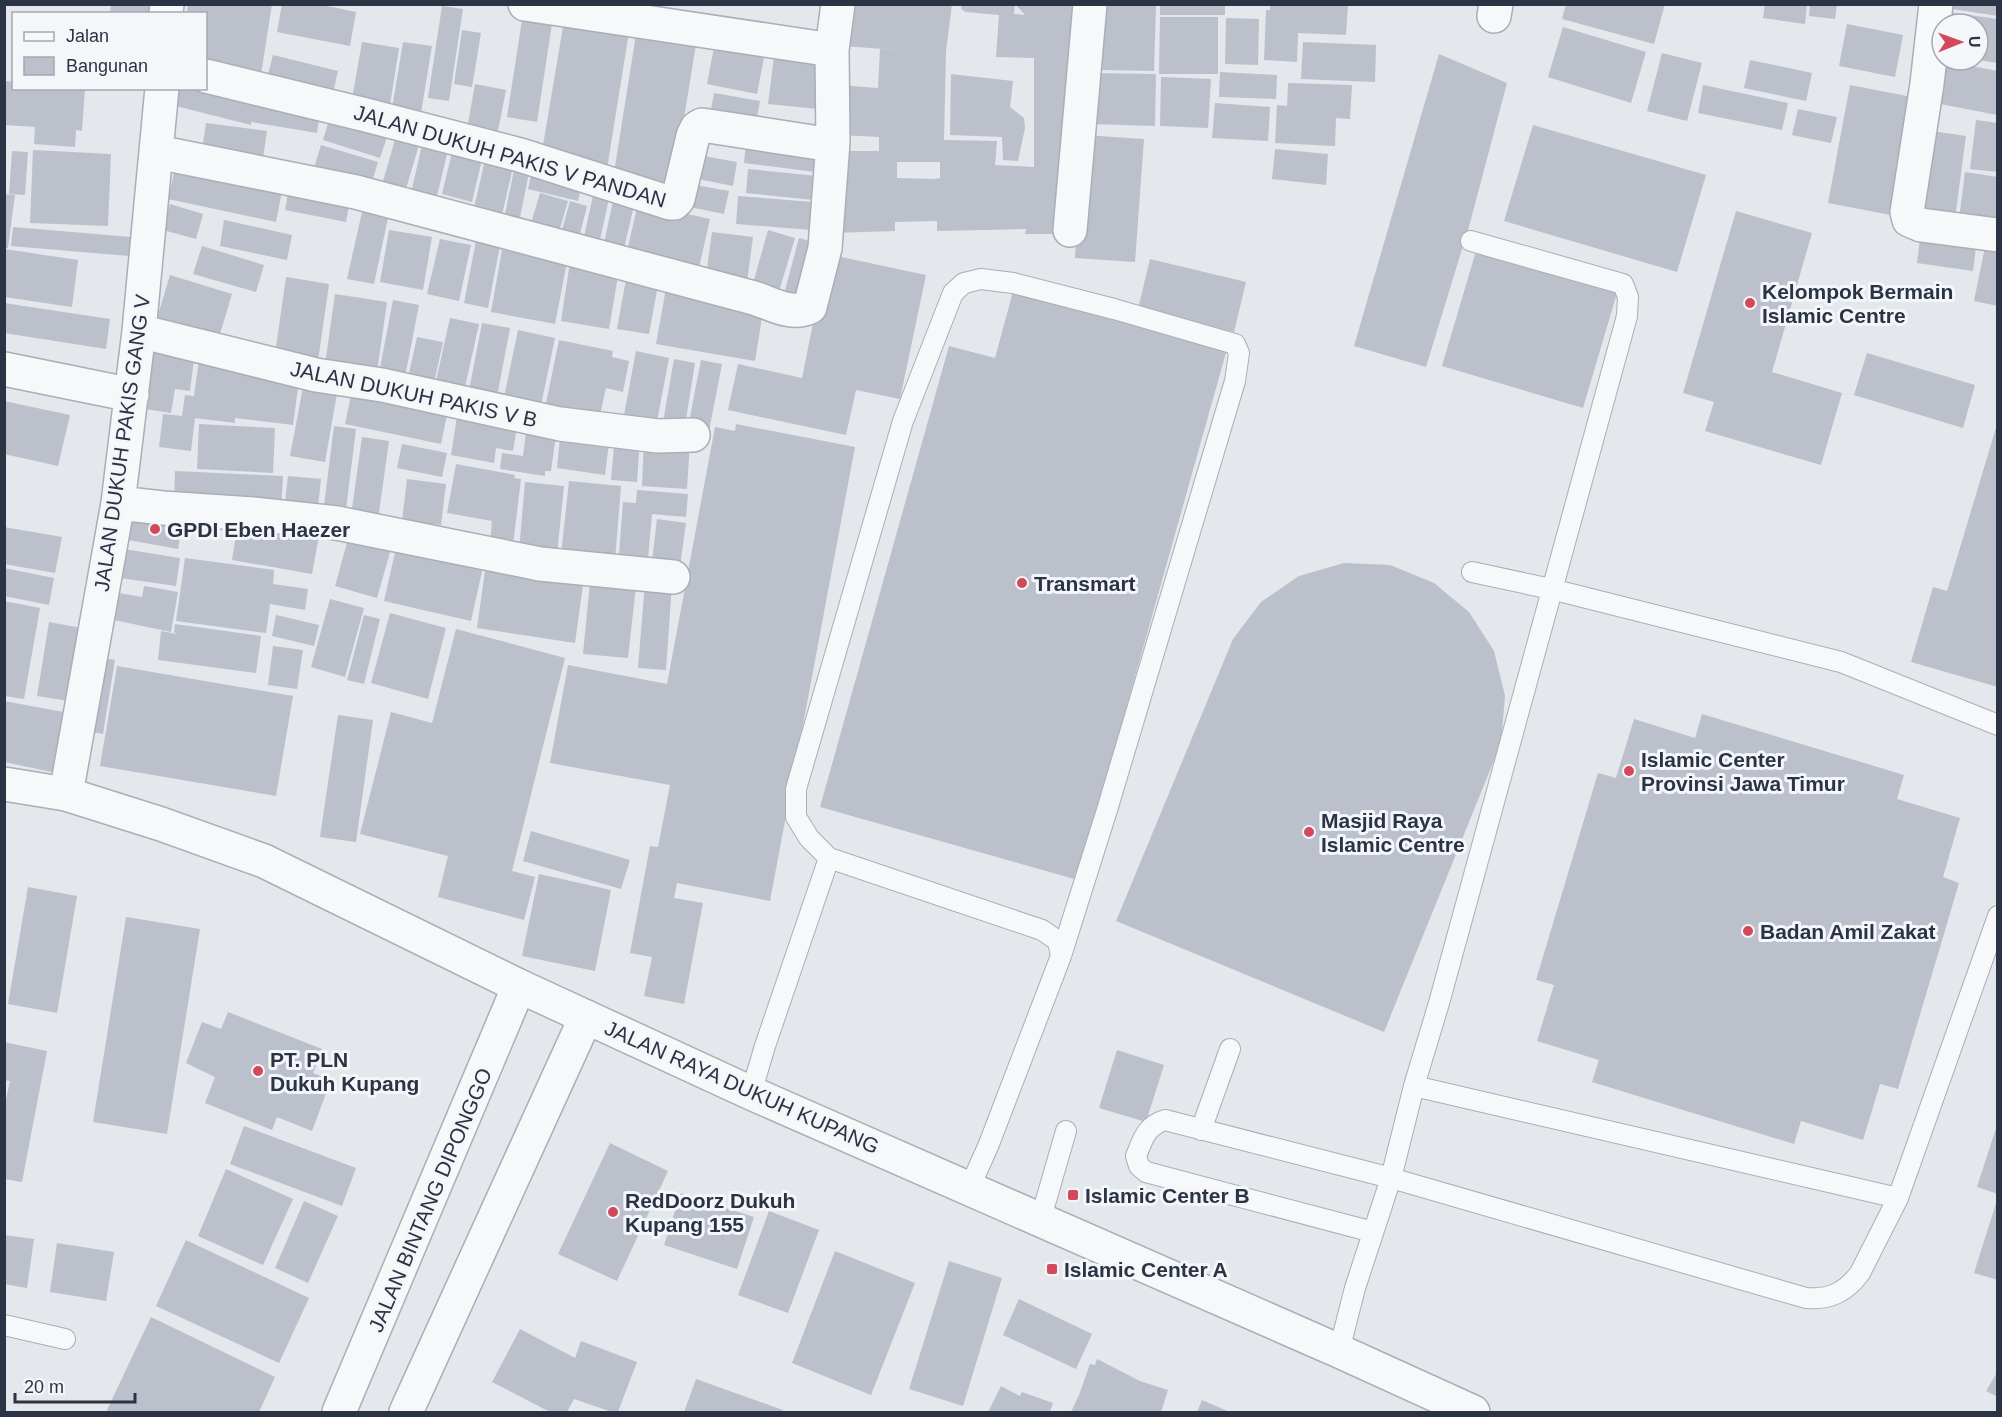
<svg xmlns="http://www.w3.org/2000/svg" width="2002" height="1417" viewBox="0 0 2002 1417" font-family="Arial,sans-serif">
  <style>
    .building { fill: #bbc0ca; fill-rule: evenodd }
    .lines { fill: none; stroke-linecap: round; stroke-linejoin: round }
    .service-casing { stroke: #a9aeb7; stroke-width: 22 }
    .minor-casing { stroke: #a9aeb7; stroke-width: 36 }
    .tertiary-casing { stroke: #a9aeb7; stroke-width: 36 }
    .service { stroke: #f7f8fa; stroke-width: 20 }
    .minor { stroke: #f7f8fa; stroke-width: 33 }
    .tertiary { stroke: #f7f8fa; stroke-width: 33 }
    .poi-dot { fill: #d1495b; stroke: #f4f6f9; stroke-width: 2 }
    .labels { text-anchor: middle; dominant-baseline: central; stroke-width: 6; stroke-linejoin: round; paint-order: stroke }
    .street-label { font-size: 21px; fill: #2b3445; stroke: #f4f6f9 }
    .poi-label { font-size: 21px; font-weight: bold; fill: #2b3445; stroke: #f4f6f9; text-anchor: start }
  </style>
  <rect width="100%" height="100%" fill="#e4e7ec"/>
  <path class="building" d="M 111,4 L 152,4 L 151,14 L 110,14 Z
    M 188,4 L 272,4 L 260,81 L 206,71 L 206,14 L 187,14 Z
    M 282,4 L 318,4 L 356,12 L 350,46 L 277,32 Z
    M 845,4 L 952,4 L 946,51 L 944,140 L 997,141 L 995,165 L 1034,167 L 1034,58 L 996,57 L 999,15 L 966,12 L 961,9 L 962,4 L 1015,4 L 1014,14 L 1025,15 L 1015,4 L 1083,4 L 1063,234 L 1025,234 L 1026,229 L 937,231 L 937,221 L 895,222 L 895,231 L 832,233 L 836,151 L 879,151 L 879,137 L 839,135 L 838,85 L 878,88 L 880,49 L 899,50 L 841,46 ZM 897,162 L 940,162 L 940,178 L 935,179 L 897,178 Z
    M 1101,4 L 1156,4 L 1154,71 L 1100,70 Z
    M 1160,4 L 1225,4 L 1225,15 L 1160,15 Z
    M 1566,4 L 1665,4 L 1654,44 L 1562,19 Z
    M 1765,4 L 1807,4 L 1805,24 L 1763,18 Z
    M 1810,4 L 1837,4 L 1835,19 L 1809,16 Z
    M 1939,4 L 1998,4 L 1998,16 L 1939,7 Z
    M 1270,5 L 1348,5 L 1346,35 L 1298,33 L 1297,62 L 1264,60 L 1266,10 L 1270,10 Z
    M 442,6 L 463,9 L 449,101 L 428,98 Z
    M 1941,11 L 1998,19 L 1998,63 L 1978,60 L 1978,24 L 1942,24 Z
    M 1160,17 L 1218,17 L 1218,74 L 1159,74 Z
    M 1226,18 L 1259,19 L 1258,65 L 1225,64 Z
    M 522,20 L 552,24 L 537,122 L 507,117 Z
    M 564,21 L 629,32 L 606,175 L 541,157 Z
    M 1847,24 L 1903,35 L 1895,77 L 1839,66 Z
    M 1563,27 L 1646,52 L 1631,103 L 1548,77 Z
    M 637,28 L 697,38 L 671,198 L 613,179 Z
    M 462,30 L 481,33 L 472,87 L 454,84 Z
    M 362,42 L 399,48 L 389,111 L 351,105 Z
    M 403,42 L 432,46 L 421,113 L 392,108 Z
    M 715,42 L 765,52 L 757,94 L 707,84 Z
    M 1303,42 L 1376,45 L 1375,82 L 1301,79 Z
    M 775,49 L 825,55 L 818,109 L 768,104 Z
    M 1662,53 L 1702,63 L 1687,121 L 1647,111 Z
    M 1439,54 L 1507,83 L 1470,223 L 1426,367 L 1354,346 Z
    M 273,55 L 338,71 L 331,102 L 265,86 Z
    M 1750,60 L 1812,73 L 1806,101 L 1744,88 Z
    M 1938,60 L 1998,71 L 1997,115 L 1930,102 Z
    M 1220,72 L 1277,75 L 1276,99 L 1219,97 Z
    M 1091,73 L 1156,74 L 1155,126 L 1090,124 Z
    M 951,74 L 1013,81 L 1010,107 L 1024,118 L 1025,128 L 1018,161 L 1003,160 L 1002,137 L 950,135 Z
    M 1161,77 L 1211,79 L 1208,128 L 1160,126 Z
    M 5,81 L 14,82 L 14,88 L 85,88 L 82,131 L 76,130 L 75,147 L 34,144 L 35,127 L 5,125 Z
    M 1288,83 L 1352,85 L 1350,119 L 1336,118 L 1335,146 L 1275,143 L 1277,105 L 1287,106 Z
    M 475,84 L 506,90 L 496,141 L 466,135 Z
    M 1703,85 L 1788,103 L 1782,130 L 1698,113 Z
    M 1850,85 L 1922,99 L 1901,217 L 1828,203 Z
    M 176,88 L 206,88 L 321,107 L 317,133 L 251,122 L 251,125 L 172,105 Z
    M 714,93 L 760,101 L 755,128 L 709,120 Z
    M 1215,103 L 1270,107 L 1268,141 L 1212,138 Z
    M 1798,109 L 1837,117 L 1831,143 L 1792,135 Z
    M 332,110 L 390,128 L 380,158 L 323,140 Z
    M 1976,120 L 1998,123 L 1998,172 L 1970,169 Z
    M 206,123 L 267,131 L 262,165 L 201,157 Z
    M 1533,125 L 1706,175 L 1677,272 L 1504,221 Z
    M 398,129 L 422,135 L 405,192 L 382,185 Z
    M 1925,130 L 1966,136 L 1955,218 L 1914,213 Z
    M 1083,135 L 1144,139 L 1135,262 L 1075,258 Z
    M 424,136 L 450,142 L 436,200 L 411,193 Z
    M 746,142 L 819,152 L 816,172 L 744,163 Z
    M 454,144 L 484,151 L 472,202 L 442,194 Z
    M 321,145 L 378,162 L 369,192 L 312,175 Z
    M 1275,149 L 1328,154 L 1326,185 L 1272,179 Z
    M 33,150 L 111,154 L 108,226 L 30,223 Z
    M 12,151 L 28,152 L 25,195 L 9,194 Z
    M 487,151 L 515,158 L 502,215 L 474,208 Z
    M 692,154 L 737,162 L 733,186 L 688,177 Z
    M 516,160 L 531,163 L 519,222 L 504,219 Z
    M 176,164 L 283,186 L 276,222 L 168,199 Z
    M 533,167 L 583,180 L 578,201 L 528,189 Z
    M 748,169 L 817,176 L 814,200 L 746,193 Z
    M 1965,172 L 1998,177 L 1998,225 L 1959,219 Z
    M 290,183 L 351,195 L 346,222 L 285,210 Z
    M 684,183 L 729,191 L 724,214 L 680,205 Z
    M 594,191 L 610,194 L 598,249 L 582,246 Z
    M 540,193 L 568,201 L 557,238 L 529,230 Z
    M 4,194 L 15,195 L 8,248 L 4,248 Z
    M 614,196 L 635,201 L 623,253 L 603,248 Z
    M 738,196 L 813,202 L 811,230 L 736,224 Z
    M 570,201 L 587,206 L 577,246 L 559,241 Z
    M 638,203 L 710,219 L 698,272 L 626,256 Z
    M 170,204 L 203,214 L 196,239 L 163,230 Z
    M 1736,211 L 1812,233 L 1772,372 L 1842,393 L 1821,465 L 1705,431 L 1714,402 L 1683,393 Z
    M 362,212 L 388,218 L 374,284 L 347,279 Z
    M 224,220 L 292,235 L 287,260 L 220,246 Z
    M 13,227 L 131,237 L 129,256 L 11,246 Z
    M 389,230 L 432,237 L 423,290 L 380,282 Z
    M 768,230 L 795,238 L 778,295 L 752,287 Z
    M 1921,231 L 1977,239 L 1973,271 L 1917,263 Z
    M 712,232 L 753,237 L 747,282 L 706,277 Z
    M 1987,237 L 1998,239 L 1998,306 L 1974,301 Z
    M 799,238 L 820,244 L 804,303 L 783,298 Z
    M 440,239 L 471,245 L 459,301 L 427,294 Z
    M 476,241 L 500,246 L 488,308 L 464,303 Z
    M 202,246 L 264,265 L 256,292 L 193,274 Z
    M 4,249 L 78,260 L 72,307 L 4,297 Z
    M 502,250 L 567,262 L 555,324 L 491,312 Z
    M 1476,251 L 1617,293 L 1583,408 L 1442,366 Z
    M 827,254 L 926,275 L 900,399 L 856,390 L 846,435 L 728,410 L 738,364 L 802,378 Z
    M 1150,259 L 1246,282 L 1234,332 L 1138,309 Z
    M 570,262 L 619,270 L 609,329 L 561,321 Z
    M 170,275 L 232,294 L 217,344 L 155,325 Z
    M 286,277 L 329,284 L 318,361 L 275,354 Z
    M 626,279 L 658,285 L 649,334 L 617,329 Z
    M 666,288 L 764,305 L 755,361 L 656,344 Z
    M 1014,288 L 1227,349 L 1078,880 L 820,807 L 949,346 L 995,358 Z
    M 335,294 L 387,302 L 376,379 L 324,372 Z
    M 393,300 L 419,305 L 405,377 L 379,373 Z
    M 4,303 L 110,319 L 106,349 L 4,333 Z
    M 450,318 L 479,324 L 463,396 L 434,390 Z
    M 482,323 L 510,328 L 496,402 L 468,396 Z
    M 518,330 L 555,338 L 540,410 L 503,402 Z
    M 417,337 L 443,342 L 432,392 L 406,387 Z
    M 559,340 L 613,351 L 612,357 L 629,361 L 623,392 L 606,388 L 598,424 L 544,413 Z
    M 154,348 L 194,359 L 190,391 L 175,389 L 171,413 L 145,409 Z
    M 636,351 L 669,358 L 655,432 L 622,426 Z
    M 1867,353 L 1975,385 L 1963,428 L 1854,395 Z
    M 674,359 L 695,363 L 684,432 L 662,428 Z
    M 199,360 L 300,373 L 293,425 L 235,418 L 235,423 L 195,418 L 191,451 L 159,447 L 163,414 L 182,416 L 185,395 L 194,396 Z
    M 701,360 L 722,364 L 709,431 L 688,427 Z
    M 304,382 L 338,388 L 325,462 L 290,456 Z
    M 353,386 L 449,405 L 441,444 L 345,424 Z
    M 4,401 L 70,415 L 58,466 L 4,454 Z
    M 458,410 L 518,421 L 513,451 L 496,448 L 494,463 L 451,455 Z
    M 1998,421 L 1998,687 L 1911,662 L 1933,587 L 1947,591 Z
    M 199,424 L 275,428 L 273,473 L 197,469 Z
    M 527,424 L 557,428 L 551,471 L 545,471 L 545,476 L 500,469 L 502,453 L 523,456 Z
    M 736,424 L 855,447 L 770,901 L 677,883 L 674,898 L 703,903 L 684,1004 L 644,996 L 652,957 L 630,953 L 650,846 L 658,847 L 670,785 L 550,763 L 568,665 L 667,684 L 715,427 L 735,431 Z
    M 334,426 L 356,429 L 345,517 L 323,514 Z
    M 561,428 L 610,435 L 605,475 L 557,468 Z
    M 615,436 L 640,438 L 637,482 L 611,480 Z
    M 362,437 L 389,441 L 377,527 L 350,523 Z
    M 644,440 L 690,442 L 687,489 L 642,486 Z
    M 402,444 L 447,453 L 442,477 L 397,468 Z
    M 456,464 L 515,475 L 514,478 L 521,479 L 513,545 L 490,543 L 492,521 L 447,513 Z
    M 175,471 L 283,476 L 281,509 L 174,504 Z
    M 288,476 L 321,479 L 317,516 L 284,512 Z
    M 407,479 L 446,484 L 441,525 L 402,521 Z
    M 569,481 L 621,486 L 615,560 L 561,555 Z
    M 525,482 L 564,486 L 557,554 L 519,551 Z
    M 637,490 L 688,494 L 686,517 L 652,514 L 647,570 L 618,568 L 623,502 L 636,503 Z
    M 134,508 L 183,517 L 178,549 L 128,540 Z
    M 657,519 L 686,523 L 679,574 L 651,570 Z
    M 238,522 L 319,536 L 312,574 L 232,560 Z
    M 4,527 L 62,537 L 55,573 L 4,564 Z
    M 350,532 L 392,545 L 377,598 L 335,586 Z
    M 396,548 L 483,567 L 471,621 L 384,601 Z
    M 124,549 L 180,558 L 176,586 L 120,578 Z
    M 185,558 L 274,570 L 273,584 L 308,589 L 305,610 L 270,604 L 266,633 L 176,621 Z
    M 486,563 L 584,578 L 575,643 L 477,628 Z
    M 1344,563 L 1390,565 L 1434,583 L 1469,612 L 1494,651 L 1505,696 L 1501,743 L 1384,1032 L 1116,921 L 1233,639 L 1261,602 L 1299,576 Z
    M 4,568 L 54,578 L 49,605 L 4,596 Z
    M 590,582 L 636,586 L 628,658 L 583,654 Z
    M 645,582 L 672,584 L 666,670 L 638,668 Z
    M 144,586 L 178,592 L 171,632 L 114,620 L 119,593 L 142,597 Z
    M 330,599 L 364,608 L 345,677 L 311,667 Z
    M 4,601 L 40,608 L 24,699 L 4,696 Z
    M 390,613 L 446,628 L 428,699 L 371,683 Z
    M 276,615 L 319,625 L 314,646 L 272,636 Z
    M 364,615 L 380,619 L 364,684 L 347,680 Z
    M 49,622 L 87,629 L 75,702 L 37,696 Z
    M 175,624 L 261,636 L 256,673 L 158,660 L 161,631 L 177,634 L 174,632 Z
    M 456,629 L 565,658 L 512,871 L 535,877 L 524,920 L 438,897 L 448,856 L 360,834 L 391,712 L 432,723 Z
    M 273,646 L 303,650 L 297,689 L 268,685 Z
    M 94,656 L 115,660 L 103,734 L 82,730 Z
    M 117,666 L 293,696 L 276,796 L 100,766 Z
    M 4,701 L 69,713 L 57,773 L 4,762 Z
    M 1702,714 L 1904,775 L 1897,799 L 1960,818 L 1943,877 L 1959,883 L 1898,1089 L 1880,1084 L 1863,1140 L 1801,1121 L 1794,1144 L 1592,1082 L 1599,1060 L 1537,1041 L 1554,985 L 1536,980 L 1598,773 L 1616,778 L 1634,719 L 1695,738 Z
    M 338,715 L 373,720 L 356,842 L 320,837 Z
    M 531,831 L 630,860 L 621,889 L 523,861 Z
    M 539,874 L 611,890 L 595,971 L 522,956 Z
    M 28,887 L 77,896 L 57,1013 L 8,1004 Z
    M 126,917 L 200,929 L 167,1134 L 93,1122 Z
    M 228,1012 L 322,1049 L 313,1073 L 331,1080 L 312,1131 L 277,1117 L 272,1130 L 205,1103 L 215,1077 L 186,1063 L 202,1022 L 221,1029 Z
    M 4,1042 L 47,1051 L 22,1182 L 4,1179 L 4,1109 L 10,1081 L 4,1080 Z
    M 1117,1050 L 1164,1065 L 1146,1122 L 1099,1108 Z
    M 1997,1125 L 1998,1125 L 1998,1194 L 1977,1187 Z
    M 244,1126 L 356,1168 L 342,1206 L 230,1164 Z
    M 610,1143 L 668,1171 L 617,1281 L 558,1254 Z
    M 226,1169 L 293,1199 L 263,1265 L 198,1236 Z
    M 681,1193 L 754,1217 L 737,1269 L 664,1245 Z
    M 1997,1200 L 1998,1200 L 1998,1280 L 1974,1273 Z
    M 304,1201 L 338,1216 L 308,1283 L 275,1268 Z
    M 769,1211 L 819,1230 L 788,1313 L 738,1295 Z
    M 4,1235 L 34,1239 L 27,1288 L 4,1284 Z
    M 186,1240 L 309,1298 L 279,1363 L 156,1306 Z
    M 57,1243 L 114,1252 L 106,1301 L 50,1292 Z
    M 835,1251 L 915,1283 L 871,1395 L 792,1363 Z
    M 949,1261 L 1002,1278 L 963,1406 L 909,1389 Z
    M 1019,1299 L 1092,1334 L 1076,1369 L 1003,1335 Z
    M 151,1317 L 275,1377 L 259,1412 L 106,1412 Z
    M 520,1329 L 575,1358 L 581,1341 L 637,1362 L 618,1412 L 612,1412 L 574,1399 L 567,1412 L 550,1412 L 492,1382 Z
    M 1097,1359 L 1140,1381 L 1168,1390 L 1161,1412 L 1071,1412 L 1079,1395 L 1090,1364 L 1095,1365 Z
    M 1998,1371 L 1998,1397 L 1986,1391 Z
    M 696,1379 L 783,1410 L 782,1412 L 684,1412 Z
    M 1001,1386 L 1020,1396 L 1022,1392 L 1053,1403 L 1050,1412 L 988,1412 Z
    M 1202,1400 L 1230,1412 L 1197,1412 Z"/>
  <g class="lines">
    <g class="service-casing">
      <path id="service" d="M 1472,572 L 1551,589 L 1841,662 L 1998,725
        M 1414,1086 L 1898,1198
        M 751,1093 L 765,1046 L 829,858
        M 1201,1130 L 1230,1049
        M 969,1189 L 989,1144 L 1061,956 L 1058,941 L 1042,930 L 829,858 L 809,838 L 796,817 L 796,789 L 903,421 L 953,293 L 964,283 L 981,279 L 1013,283 L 1114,309 L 1235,344 L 1239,353 L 1235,381 L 1107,810 L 1061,956
        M 1040,1221 L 1066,1131
        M 1373,1232 L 1146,1172 L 1139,1166 L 1136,1156 C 1143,1139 1146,1126 1165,1120 L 1391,1178 L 1806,1298 C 1830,1300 1846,1292 1860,1273 L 1898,1198 L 1998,916
        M 4,1325 L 65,1339
        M 1339,1351 L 1355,1288 L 1391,1178 L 1414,1086 L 1439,1003 L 1627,316 L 1628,297 L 1623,284 L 1471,241"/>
    </g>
    <g class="minor-casing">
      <path id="minor" d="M 525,4 L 832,50
        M 1936,4 L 1927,84 L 1907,212 L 1909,220 L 1921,225 L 1998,235
        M 166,14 L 167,4
        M 1494,16 L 1496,4
        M 206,76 L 366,115 L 520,155 L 670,203 L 674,203 L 678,199 L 693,136 L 697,128 L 702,125 L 832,145
        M 157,152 L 356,192 L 754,298 C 773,304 791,316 810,307 L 825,248 L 833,142 L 832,50 L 838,4
        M 1070,230 L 1090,4
        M 139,331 L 316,375 L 382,385 L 560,424 L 658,436 L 693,435
        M 4,369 L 132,395
        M 118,503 L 163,508 L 253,514 L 337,523 L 540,564 L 673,577
        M 66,794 L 118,503 L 139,331 L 162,88
        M 339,1412 L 519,986
        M 406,1412 L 586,1017"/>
    </g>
    <g class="tertiary-casing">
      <path id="tertiary" d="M 4,784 L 66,794 L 161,824 L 264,861 L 519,986 L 751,1093 L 1339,1351 L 1473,1412"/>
    </g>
    <use href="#service" class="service"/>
    <use href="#minor" class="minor"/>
    <use href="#tertiary" class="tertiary"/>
  </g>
  <g class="poi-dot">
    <circle cx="1750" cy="303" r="6"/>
    <circle cx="155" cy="529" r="6"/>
    <circle cx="1022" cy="583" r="6"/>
    <circle cx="1629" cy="771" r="6"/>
    <circle cx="1309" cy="832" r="6"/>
    <circle cx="1748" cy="931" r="6"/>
    <circle cx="258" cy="1071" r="6"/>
    <rect x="1067" y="1189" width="12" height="12" rx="3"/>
    <circle cx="613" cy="1212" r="6"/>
    <rect x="1046" y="1263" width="12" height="12" rx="3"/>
  </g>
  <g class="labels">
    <g class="street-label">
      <text transform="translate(510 156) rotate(16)">JALAN DUKUH PAKIS V PANDAN</text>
      <text transform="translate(414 394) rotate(12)">JALAN DUKUH PAKIS V B</text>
      <text transform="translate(122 443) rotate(-82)">JALAN DUKUH PAKIS GANG V</text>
      <text transform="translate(742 1087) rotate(24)">JALAN RAYA DUKUH KUPANG</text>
      <text transform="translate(430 1200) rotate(-67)">JALAN BINTANG DIPONGGO</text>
    </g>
    <g class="poi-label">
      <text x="1762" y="291">Kelompok Bermain<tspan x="1762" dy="24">Islamic Centre</tspan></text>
      <text x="167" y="529">GPDI Eben Haezer</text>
      <text x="1034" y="583">Transmart</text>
      <text x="1641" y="759">Islamic Center<tspan x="1641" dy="24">Provinsi Jawa Timur</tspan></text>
      <text x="1321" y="820">Masjid Raya<tspan x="1321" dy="24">Islamic Centre</tspan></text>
      <text x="1760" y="931">Badan Amil Zakat</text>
      <text x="270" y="1059">PT. PLN<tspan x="270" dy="24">Dukuh Kupang</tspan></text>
      <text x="1085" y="1195">Islamic Center B</text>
      <text x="625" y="1200">RedDoorz Dukuh<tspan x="625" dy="24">Kupang 155</tspan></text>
      <text x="1064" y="1269">Islamic Center A</text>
    </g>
  </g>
  <rect width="2002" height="1417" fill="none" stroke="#2b3445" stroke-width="12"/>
  <rect x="12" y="12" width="195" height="78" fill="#f4f6f9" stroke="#a4a8b1" stroke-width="1.5"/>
  <rect x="24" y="32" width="30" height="9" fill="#f7f8fa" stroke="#a4a8b1" stroke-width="1.5"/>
  <text x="66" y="42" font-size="18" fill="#2b3445">Jalan</text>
  <rect x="24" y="57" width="30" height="18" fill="#bbc0ca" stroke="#a4a8b1" stroke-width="1.5"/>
  <text x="66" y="72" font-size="18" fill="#2b3445">Bangunan</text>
  <g transform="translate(1960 42) rotate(89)"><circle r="28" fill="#f4f6f9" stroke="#a4a8b1" stroke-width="1.5"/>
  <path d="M0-4.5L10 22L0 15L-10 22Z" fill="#d1495b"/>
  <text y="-9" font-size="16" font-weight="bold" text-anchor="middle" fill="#2b3445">U</text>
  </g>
  <path d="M15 1393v9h120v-9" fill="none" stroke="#2b3445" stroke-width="3"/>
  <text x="24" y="1393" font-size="18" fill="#2b3445" stroke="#f4f6f9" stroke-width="4.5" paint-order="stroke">20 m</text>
</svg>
